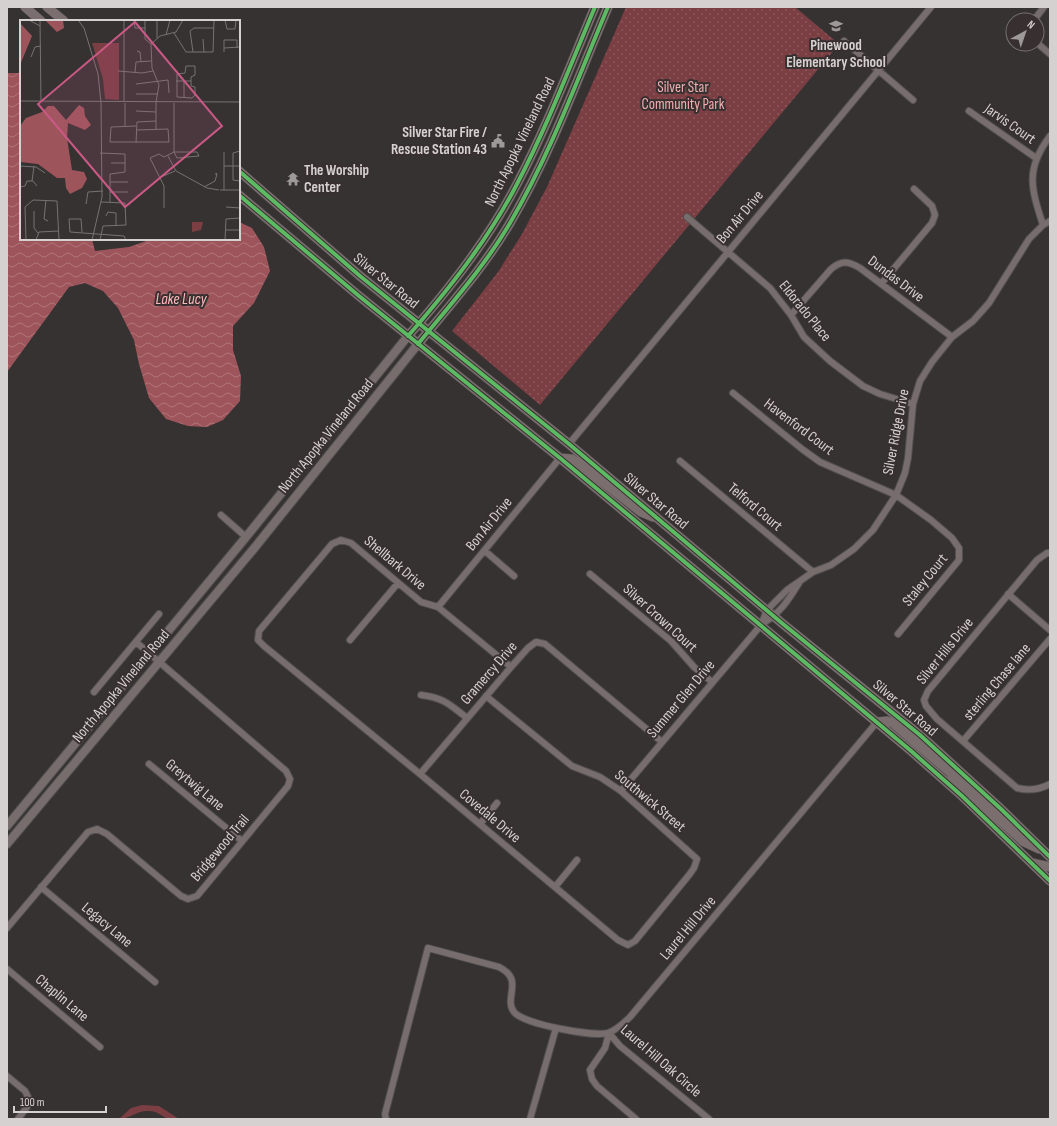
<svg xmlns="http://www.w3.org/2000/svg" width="1057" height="1126" viewBox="0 0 1057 1126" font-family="'Sofia Sans Condensed',sans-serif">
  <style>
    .park { fill: url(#park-dots) }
    .pitch { fill: #7a3e43 }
    .water { fill: url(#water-waves) }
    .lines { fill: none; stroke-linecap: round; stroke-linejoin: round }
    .minor-casing { stroke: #524f4f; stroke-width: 8 }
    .tertiary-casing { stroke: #524f4f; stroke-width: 10 }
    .secondary-casing { stroke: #524f4f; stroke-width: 10 }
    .minor { stroke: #776d6d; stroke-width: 6 }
    .tertiary { stroke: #776d6d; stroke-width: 8 }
    .secondary { stroke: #7b6e6f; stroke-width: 9 }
    .cycleway-casing { stroke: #383030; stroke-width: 6 }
    .cycleway { stroke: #5cba63; stroke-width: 4 }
    .labels { text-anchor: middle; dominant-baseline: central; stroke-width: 4; stroke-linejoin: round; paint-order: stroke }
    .poi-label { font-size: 15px; font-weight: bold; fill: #d6d1d1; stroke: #383030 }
    .park-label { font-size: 15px; fill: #f2aeb1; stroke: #383030 }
    .street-label { font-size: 15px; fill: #d6d1d1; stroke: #383030 }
    .water-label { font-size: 16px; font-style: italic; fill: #ffbabd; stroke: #383030 }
    .inset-road { fill: none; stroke: #767272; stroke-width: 1 }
    .view { fill: #c95984; fill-opacity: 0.15; stroke: #c95984; stroke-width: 2 }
    .inset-edge { fill: none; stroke: #d6d1d1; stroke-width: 2 }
  </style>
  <defs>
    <pattern id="park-dots" width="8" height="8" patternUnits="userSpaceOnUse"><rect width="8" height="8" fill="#7a3e43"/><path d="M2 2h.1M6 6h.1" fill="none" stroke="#8c595d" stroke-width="1.8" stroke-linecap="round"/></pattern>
    <pattern id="water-waves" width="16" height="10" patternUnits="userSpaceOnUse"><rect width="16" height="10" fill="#9d555b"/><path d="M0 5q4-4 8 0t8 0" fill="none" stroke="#ae7479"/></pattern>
  </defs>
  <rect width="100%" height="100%" fill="#363232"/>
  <path class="park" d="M 626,7 L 795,7 L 839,44 L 540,405 L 452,331 L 498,272 L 522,234 L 547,187 Z"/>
  <path class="pitch" d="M 142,1105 L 159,1106 L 179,1119 C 176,1119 172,1120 169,1119 C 162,1117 158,1111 149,1111 C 137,1110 130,1119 119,1119 L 131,1108 Z"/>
  <path class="water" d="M 7,73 L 21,73 L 21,239 L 92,239 L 95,251 L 129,247 L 152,239 L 239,239 L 239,222 L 252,228 L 264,247 L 270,271 L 254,303 L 233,326 L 233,350 L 241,376 L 240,401 L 223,420 L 207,427 L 188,426 L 166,419 L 149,398 L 139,364 L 134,340 L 118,308 L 103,291 L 85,283 L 69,287 L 7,372 Z"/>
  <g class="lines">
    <g class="minor-casing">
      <path id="minor" d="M 1034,20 L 1044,7
        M 844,41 L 913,100
        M 1037,43 L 1050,54
        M 969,111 L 1036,158
        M 687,217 L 770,288 L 791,315 L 804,337 L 830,361 L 863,386 L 880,394 L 913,404
        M 1043,225 C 1031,188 1025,169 1050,136
        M 881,284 L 932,223 L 935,215 L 932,206 L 914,189
        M 791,315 L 831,269 C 842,260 848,261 860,268 L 952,337
        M 733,393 L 802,449 L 820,462 L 896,495 L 931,520 L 952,538 L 959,548 L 959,560 L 898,634
        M 569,444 L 931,7
        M 680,461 L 813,572
        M 221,515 L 246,537
        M 485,551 L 514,576
        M 1050,553 L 1047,553 L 1037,560 L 928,691 L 924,700 L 926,706 L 937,719 L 1017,788 C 1029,791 1039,790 1050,784
        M 590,574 L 671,641 L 694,667 L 712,682
        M 1008,594 L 1050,630
        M 438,607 L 560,458
        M 762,624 C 780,613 788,601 799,583
        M 350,640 L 398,583
        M 94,692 L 159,614
        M 421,695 C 444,698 449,704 467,718
        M 486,696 L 572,766 L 600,777 L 621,791 L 697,859 L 694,868 L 689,875 L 635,941 L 628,945 L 618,940 L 420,774 L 264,646 L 258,640 L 259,631 L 332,544 L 341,540 L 351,543 L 421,602 L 438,607 L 511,667
        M 963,741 L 1050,639
        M 149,764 L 242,841
        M 420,774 L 511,667 L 528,648 L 536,642 L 545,644 L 662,742
        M 621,791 L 761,625 L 767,610 L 787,590 L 813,572 L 831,565 L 854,549 L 873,530 L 896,495 L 905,473 L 908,458 L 913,404 L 920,381 L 932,362 L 952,337 L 973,321 L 989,303 L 1029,239 L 1043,225 L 1050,221
        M 480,824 L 497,803
        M 41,887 L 155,982
        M 555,887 L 577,860
        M 7,928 L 88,832 L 97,829 L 107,834 L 181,896 L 188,899 L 197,896 L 288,786 L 290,779 L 286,771 L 136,642
        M 7,969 L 100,1047
        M 609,1033 L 620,1046 L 709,1119
        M 609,1033 L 605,1048 L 590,1070 L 592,1079 L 597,1086 L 636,1119
        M 7,1076 L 25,1091 L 29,1099 L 27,1107 L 18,1119
        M 386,1119 L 385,1114 L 428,948 L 499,967 C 525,980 503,998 514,1012 C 523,1024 593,1037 608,1033 C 617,1030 624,1023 630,1017 L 877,722
        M 530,1119 L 556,1028"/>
    </g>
    <g class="tertiary-casing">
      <path id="tertiary" d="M 7,826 L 246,537 L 408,336
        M 7,844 L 256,546 L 418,344"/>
    </g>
    <g class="secondary-casing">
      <path id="secondary" d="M 25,7 L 41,21
        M 47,7 L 64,21
        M 239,171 L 360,276 L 569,444 L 783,624 L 920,735 L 1001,809 L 1050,857
        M 239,195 L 359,296 L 560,458 L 910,750 L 962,796 L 1050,881
        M 408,336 C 449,289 488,240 517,184 C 547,127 570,66 595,7
        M 418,344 C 450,305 485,266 510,223 C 550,155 577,80 608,7
        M 560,458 L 572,459 L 584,467 L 641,512 L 653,517
        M 877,722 L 887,721 L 893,723 L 952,774 L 965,778
        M 948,781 L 964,787 L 1024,842 L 1039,849
        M 1032,863 L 1050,867"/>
    </g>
    <use href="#minor" class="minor"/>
    <use href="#tertiary" class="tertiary"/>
    <use href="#secondary" class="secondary"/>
    <g class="cycleway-casing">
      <path id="cycleway" d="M 239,171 L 360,276 L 569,444 L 783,624 L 920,735 L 1001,809 L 1050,857
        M 239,195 L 359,296 L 560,458 L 910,750 L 962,796 L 1050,881
        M 408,336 C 449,289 488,240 517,184 C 547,127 570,66 595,7
        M 418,344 C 450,305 485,266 510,223 C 550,155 577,80 608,7"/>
    </g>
    <use href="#cycleway" class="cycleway"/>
  </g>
  <defs>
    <g id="school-bare" transform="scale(1.08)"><path d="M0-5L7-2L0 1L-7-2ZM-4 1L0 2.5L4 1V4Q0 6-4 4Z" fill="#9e9999" stroke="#383030" stroke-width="2.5" paint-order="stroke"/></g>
    <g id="civic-bare" transform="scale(1.08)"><path d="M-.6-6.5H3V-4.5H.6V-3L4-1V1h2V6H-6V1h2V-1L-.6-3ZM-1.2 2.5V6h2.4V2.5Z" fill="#9e9999" stroke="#383030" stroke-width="2.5" paint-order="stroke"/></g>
    <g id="temple-bare" transform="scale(1.08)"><path d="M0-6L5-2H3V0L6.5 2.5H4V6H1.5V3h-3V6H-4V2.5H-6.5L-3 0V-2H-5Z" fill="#9e9999" stroke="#383030" stroke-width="2.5" paint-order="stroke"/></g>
  </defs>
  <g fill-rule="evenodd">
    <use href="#school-bare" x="836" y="26"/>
    <use href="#civic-bare" x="498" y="141"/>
    <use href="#temple-bare" x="293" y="179"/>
  </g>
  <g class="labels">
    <g class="poi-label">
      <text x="836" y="45">Pinewood<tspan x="836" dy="17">Elementary School</tspan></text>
      <text x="487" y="132" text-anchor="end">Silver Star Fire /<tspan x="487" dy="17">Rescue Station 43</tspan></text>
      <text x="304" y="170" text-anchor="start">The Worship<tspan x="304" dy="17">Center</tspan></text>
    </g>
    <g class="park-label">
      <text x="683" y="87">Silver Star<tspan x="683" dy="17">Community Park</tspan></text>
    </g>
    <g class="street-label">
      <text transform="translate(1010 124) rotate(35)">Jarvis Court</text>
      <text transform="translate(520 142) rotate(-64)">North Apopka Vineland Road</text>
      <text transform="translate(740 217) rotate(-50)">Bon Air Drive</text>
      <text transform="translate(896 279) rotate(37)">Dundas Drive</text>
      <text transform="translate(386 281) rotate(39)">Silver Star Road</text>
      <text transform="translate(805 311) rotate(51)">Eldorado Place</text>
      <text transform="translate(799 427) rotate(37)">Havenford Court</text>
      <text transform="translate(896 432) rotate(-79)">Silver Ridge Drive</text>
      <text transform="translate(326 436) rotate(-51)">North Apopka Vineland Road</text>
      <text transform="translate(656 501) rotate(40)">Silver Star Road</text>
      <text transform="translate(755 507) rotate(40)">Telford Court</text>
      <text transform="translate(489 524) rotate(-51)">Bon Air Drive</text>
      <text transform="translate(395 563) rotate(40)">Shellbark Drive</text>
      <text transform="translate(925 580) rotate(-51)">Staley Court</text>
      <text transform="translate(660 618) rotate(42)">Silver Crown Court</text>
      <text transform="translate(945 651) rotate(-51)">Silver Hills Drive</text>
      <text transform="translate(489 673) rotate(-49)">Gramercy Drive</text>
      <text transform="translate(997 682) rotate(-50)">sterling Chase lane</text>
      <text transform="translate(121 686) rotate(-50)">North Apopka Vineland Road</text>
      <text transform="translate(681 699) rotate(-50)">Summer Glen Drive</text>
      <text transform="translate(905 708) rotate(40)">Silver Star Road</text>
      <text transform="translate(195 785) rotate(40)">Greytwig Lane</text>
      <text transform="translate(650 801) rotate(40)">Southwick Street</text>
      <text transform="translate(490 816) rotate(40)">Covedale Drive</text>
      <text transform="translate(220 848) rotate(-50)">Bridgewood Trail</text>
      <text transform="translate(107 925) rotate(40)">Legacy Lane</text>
      <text transform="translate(688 928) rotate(-50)">Laurel Hill Drive</text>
      <text transform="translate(62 998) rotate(40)">Chaplin Lane</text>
      <text transform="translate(661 1061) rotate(41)">Laurel Hill Oak Circle</text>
    </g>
    <g class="water-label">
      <text x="181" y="299">Lake Lucy</text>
    </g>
  </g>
  <g transform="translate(20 20)">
    <rect width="220" height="220" fill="#363232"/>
    <path d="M 72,23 L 99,23 L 99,80 L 85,79 L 83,59 Z" fill="#7a3e43"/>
    <path d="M 172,202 L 183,202 L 181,210 L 172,212 Z" fill="#7a3e43"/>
    <path d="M 25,0 L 43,0 L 44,8 L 37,12 ZM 0,3 L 12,16 L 0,45 ZM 59,85 L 64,88 L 65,96 L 71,105 L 65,110 L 48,103 L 47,118 L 52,150 L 64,152 L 67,159 L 62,168 L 50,174 L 46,168 L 45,158 L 37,158 L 18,144 L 0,142 L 0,106 L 6,98 L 22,92 L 28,86 L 34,86 L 46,100 Z" fill="#9d555b"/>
    <path class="inset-road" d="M 9,0 L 20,6M 20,0 L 21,82M 58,0 L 64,8 L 78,54 L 81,83M 104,0 L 104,81M 114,0 L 115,8 L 125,8M 125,0 L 125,19 L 131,24M 137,0 L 137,18M 205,0 L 207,9 L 215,9 L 216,0M 154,13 L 166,32 L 193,32 L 194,0M 146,15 L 150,0M 183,19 L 184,32M 204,28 L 220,27M 117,31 L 120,32 L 121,42M 173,32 L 170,11 L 174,8 L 194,8M 204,32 L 204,20 L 217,20 L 217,28M 11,37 L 15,27 L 21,26M 166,46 L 175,46 L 175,55 L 171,57 L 171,66 L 175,67 L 175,75 L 172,78 L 157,77 L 157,54 L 165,53 ZM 98,51 L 122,53 L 133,51M 115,52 L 116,42 L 131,41M 156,61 L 171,61M 116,64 L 148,60 L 149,73M 116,74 L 137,74M 164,78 L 164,61M 0,81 L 220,82M 136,82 L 139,65 L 132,48 L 131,24 L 140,16 L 156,12 L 163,0M 105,83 L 105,106M 116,91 L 136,92M 116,106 L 91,107 L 90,122 L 149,122 L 148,109 L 116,110M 136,109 L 136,81M 116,123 L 117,102 L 136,101M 220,131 L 213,133 L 213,160 L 220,161M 154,132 L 177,132 L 179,136 L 157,138 ZM 204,132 L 204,170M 80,133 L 105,134 L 105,152 L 90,154 L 90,182M 148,136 L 156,151 L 187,168 L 199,170M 91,143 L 105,143M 0,146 L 16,147 L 25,153M 204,146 L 220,146M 141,157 L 155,151M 12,161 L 14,146M 90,162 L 108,162M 0,167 L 5,166 L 7,161 L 13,161 L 17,166M 184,167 L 195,161 L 197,154 L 196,153 L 196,155M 200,170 L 220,170M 90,172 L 108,172M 26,180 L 24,199 L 28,201M 66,184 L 68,172 L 83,171M 206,187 L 220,188M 144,188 L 144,166 L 130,138 L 139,134 L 144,137 L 154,132 L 154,83M 14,191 L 14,208 L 18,213M 86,196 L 88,192 L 96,193 L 96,206M 205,210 L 220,210M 62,212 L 61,199 L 49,199 L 50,212 L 104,216 L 106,220M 6,220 L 5,187 L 13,180 L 37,181 L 39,220M 16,220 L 19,212 L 39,211M 72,220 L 82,177 L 81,83M 80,220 L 83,206 L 106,205 L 105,183 L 81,182M 205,220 L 206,199 L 220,198"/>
    <path class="view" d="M 115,2 L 202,106 L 105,187 L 18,84 Z"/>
    <rect width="220" height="220" class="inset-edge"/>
  </g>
  <rect width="1057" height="1126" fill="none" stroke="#d6d1d1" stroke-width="16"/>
  <g transform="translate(1025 32) rotate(40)"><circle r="19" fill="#383030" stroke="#777070"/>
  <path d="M0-3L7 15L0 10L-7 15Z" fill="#9e9999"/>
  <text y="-6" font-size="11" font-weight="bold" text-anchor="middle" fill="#d6d1d1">N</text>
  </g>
  <path d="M14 1106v6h92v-6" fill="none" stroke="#d6d1d1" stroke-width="2"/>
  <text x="20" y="1106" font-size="12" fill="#d6d1d1" stroke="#383030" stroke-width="3" paint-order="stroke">100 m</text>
</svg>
